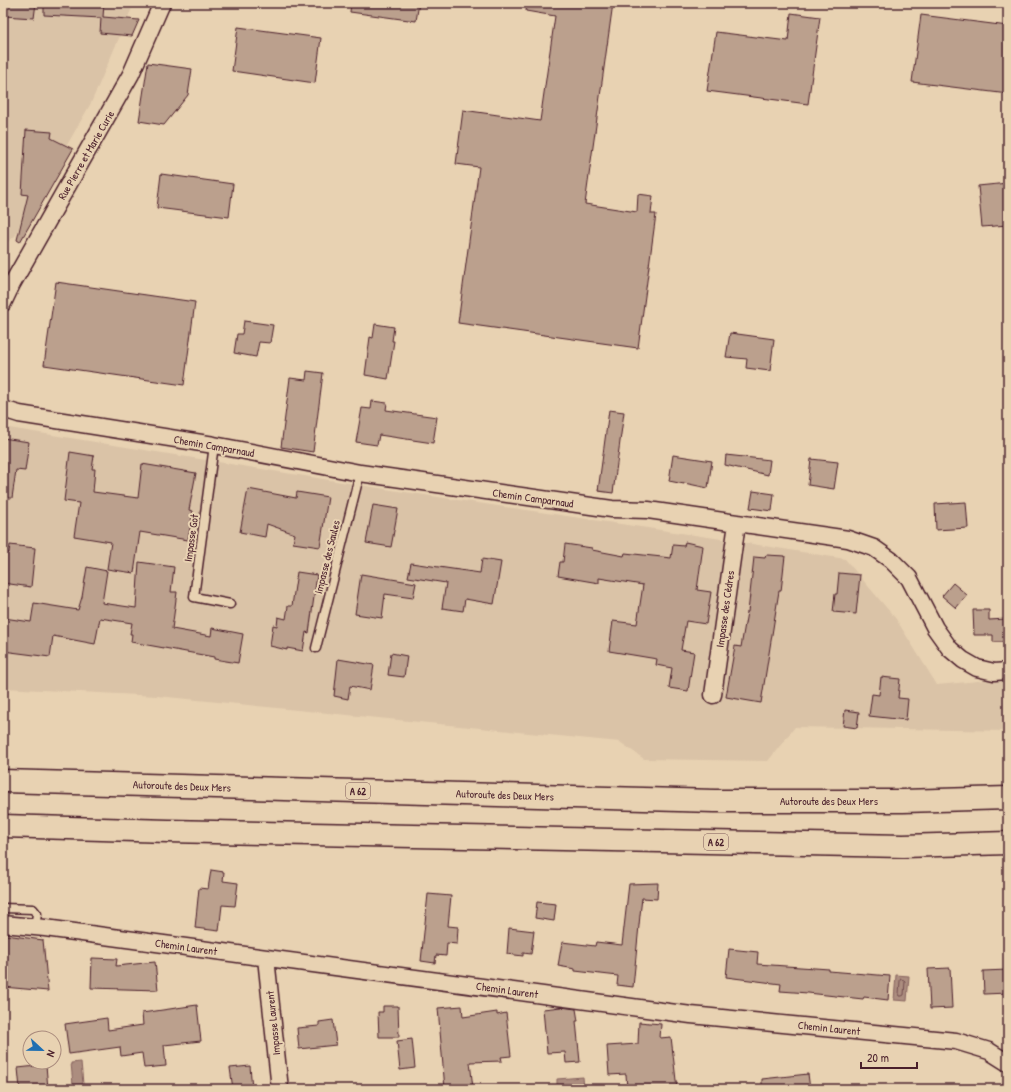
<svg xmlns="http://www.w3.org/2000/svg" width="1011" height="1092" viewBox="0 0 1011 1092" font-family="'Patrick Hand',sans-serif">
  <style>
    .built { fill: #dac3a7 }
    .water { fill: #ac8d7f; stroke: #85615d }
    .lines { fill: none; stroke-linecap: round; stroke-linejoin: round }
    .shore { stroke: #714b4d; stroke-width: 1 }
    .building { fill: #bba08d; stroke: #4a1f2b }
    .service-casing { stroke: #4a1f2b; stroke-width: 11 }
    .minor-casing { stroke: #4a1f2b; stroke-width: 19 }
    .motorway-casing { stroke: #4a1f2b; stroke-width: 25 }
    .service { stroke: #e8d2b2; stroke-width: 8 }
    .minor { stroke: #e8d2b2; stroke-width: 16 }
    .motorway { stroke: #e8d2b2; stroke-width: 22 }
    .labels { text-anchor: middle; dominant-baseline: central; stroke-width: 4; stroke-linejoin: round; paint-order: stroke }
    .shield { fill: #e8d2b2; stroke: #795554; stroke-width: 1 }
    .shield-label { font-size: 10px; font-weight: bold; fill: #4a1f2b }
    .street-label { font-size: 11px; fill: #4a1f2b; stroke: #e8d2b2 }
  </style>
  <rect width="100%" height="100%" fill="#e8d2b2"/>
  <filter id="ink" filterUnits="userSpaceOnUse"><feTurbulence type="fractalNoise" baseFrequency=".025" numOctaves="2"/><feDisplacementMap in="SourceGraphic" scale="8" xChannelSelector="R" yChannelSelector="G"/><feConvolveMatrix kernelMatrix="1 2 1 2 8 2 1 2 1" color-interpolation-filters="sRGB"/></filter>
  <g filter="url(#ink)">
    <path class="built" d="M 3,3 L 134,3 L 91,103 L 15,236 L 3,246 Z
      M 3,427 L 391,490 L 728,540 L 845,559 L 896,619 L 937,685 L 1008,678 L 1008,731 L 795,727 L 768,761 L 644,759 L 620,742 L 157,696 L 3,688 Z"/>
    <path class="water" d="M 896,975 L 909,976 L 907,1001 L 894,1000 Z
      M 81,1062 L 83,1084 L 73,1085 L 71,1063 Z
      M 583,1077 L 584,1089 L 557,1089 L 557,1079 Z"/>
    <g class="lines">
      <path class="shore" d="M 901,979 L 904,980 L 905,981 L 904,995 L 902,996 L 900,996 L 899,994 L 900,981 Z"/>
    </g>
    <path class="building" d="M 3,3 L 36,3 L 34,18 L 3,16 Z
      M 44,3 L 104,3 L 103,17 L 139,20 L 132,36 L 100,33 L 101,18 L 44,15 Z
      M 351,3 L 419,3 L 416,21 L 350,12 Z
      M 527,3 L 613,3 L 585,204 L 637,212 L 638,194 L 653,196 L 651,214 L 656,214 L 638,348 L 458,323 L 479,167 L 456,164 L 463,110 L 540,121 L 555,16 L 526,11 Z
      M 791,13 L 820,17 L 808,104 L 707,91 L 716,32 L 788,41 Z
      M 921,15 L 1008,26 L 1008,94 L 912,82 Z
      M 238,27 L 321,38 L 315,83 L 232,71 Z
      M 148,63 L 192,69 L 188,95 L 164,125 L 139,121 Z
      M 26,130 L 52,132 L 51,138 L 73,149 L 20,242 L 17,240 L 28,195 L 22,194 Z
      M 161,174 L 233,184 L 229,217 L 157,208 Z
      M 1008,183 L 1008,225 L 982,227 L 978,186 Z
      M 56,282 L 195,302 L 184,385 L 44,365 Z
      M 244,321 L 273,325 L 270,343 L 259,342 L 256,357 L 234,353 L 237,334 L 242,334 Z
      M 375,324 L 394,327 L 392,341 L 394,341 L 388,379 L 365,375 L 370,337 L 373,338 Z
      M 730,333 L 774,339 L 770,371 L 746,368 L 747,359 L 726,357 Z
      M 307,371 L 323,373 L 313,452 L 281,447 L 290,378 L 306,380 Z
      M 372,401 L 387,403 L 386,410 L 437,417 L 433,443 L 379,435 L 377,445 L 356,442 L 362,408 L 371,409 Z
      M 609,410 L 624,412 L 613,493 L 598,491 Z
      M 3,438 L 29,442 L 25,471 L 16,470 L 12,498 L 3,498 Z
      M 70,452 L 94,456 L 92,469 L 95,469 L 93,492 L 138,498 L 142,464 L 196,473 L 189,510 L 193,511 L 188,540 L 140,532 L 134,573 L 107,569 L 111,542 L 74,536 L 79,503 L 64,501 Z
      M 673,455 L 712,461 L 708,488 L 684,483 L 684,484 L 669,481 Z
      M 726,455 L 770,460 L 768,475 L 725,465 Z
      M 811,459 L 838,462 L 834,489 L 808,485 Z
      M 248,489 L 296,498 L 297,492 L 328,497 L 320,547 L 293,543 L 295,534 L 267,524 L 265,537 L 240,532 Z
      M 753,491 L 774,494 L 772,511 L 750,508 Z
      M 966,502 L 968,528 L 936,530 L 935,504 Z
      M 373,505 L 398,509 L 391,547 L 366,543 Z
      M 685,542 L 703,546 L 697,590 L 711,592 L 706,624 L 686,621 L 681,650 L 694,652 L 688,691 L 669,688 L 672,668 L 656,665 L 657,659 L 609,651 L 613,621 L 637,624 L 643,585 L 599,578 L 599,583 L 558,576 L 560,562 L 563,562 L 565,544 L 592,548 L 592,550 L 624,556 L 625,553 L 671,558 L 673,545 L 684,546 Z
      M 10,545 L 35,548 L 31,587 L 3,583 L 3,552 L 9,553 Z
      M 766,555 L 785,556 L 781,591 L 779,591 L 761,703 L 726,697 L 735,646 L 741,647 L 747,612 L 748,612 L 754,557 L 765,558 Z
      M 482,559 L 501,562 L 494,604 L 465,599 L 463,611 L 442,608 L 446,583 L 408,577 L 411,563 L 480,573 Z
      M 139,562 L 174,567 L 171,592 L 177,592 L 172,629 L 211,636 L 212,628 L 243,634 L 238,663 L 214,659 L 214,657 L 131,642 L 132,634 L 130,634 L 132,623 L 100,618 L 95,644 L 53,636 L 50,657 L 3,651 L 3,625 L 4,618 L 31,622 L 34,603 L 78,610 L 82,597 L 87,567 L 107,571 L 102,603 L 136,608 Z
      M 297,572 L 317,575 L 309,633 L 306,632 L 303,651 L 287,648 L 287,650 L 270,646 L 273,625 L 277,626 L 278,617 L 286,619 L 288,606 L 292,606 Z
      M 839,573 L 860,575 L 856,614 L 833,612 L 835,594 L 837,594 Z
      M 361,574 L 416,583 L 413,598 L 385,594 L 382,618 L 355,614 Z
      M 953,583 L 967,595 L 956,608 L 942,596 Z
      M 973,610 L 989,610 L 989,620 L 1006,619 L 1007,642 L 993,642 L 993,635 L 974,635 Z
      M 391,653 L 407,656 L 404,677 L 388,675 Z
      M 338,659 L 374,665 L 370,690 L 350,686 L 348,699 L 334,696 Z
      M 881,677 L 900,679 L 898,698 L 908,699 L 906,720 L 869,716 L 872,694 L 879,695 Z
      M 845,710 L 859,712 L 857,728 L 843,726 Z
      M 211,870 L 224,872 L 223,881 L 238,883 L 235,906 L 222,905 L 219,931 L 195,928 L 199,888 L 208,889 Z
      M 658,883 L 657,899 L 642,898 L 640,915 L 633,987 L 617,985 L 618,976 L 575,971 L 575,969 L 558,966 L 562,942 L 595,946 L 596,942 L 622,945 L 629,884 Z
      M 428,894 L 451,896 L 448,926 L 458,927 L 457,944 L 447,943 L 446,956 L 436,955 L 435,963 L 421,961 Z
      M 537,902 L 556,904 L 554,921 L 535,918 Z
      M 509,928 L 534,931 L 531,954 L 523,953 L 523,956 L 507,954 Z
      M 5,935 L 43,940 L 48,991 L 3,987 L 3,952 Z
      M 729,949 L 758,952 L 757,964 L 829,969 L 829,971 L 890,976 L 888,1000 L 864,997 L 863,999 L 808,993 L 780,991 L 781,984 L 726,977 Z
      M 92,958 L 117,959 L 116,966 L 155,962 L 158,990 L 91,988 Z
      M 950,968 L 952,1008 L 930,1009 L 928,969 Z
      M 1008,970 L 1008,993 L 984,994 L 983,971 Z
      M 197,1005 L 201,1041 L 164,1045 L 166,1066 L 144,1068 L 142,1053 L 121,1056 L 120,1047 L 69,1054 L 65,1024 L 107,1018 L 108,1030 L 143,1025 L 142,1013 Z
      M 383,1006 L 398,1006 L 399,1037 L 379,1037 L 378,1012 L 383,1012 Z
      M 462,1006 L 463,1017 L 497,1012 L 497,1015 L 506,1013 L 511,1056 L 501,1057 L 502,1061 L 470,1062 L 473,1088 L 445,1089 L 438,1008 Z
      M 561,1007 L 576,1009 L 578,1021 L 576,1021 L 580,1062 L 566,1063 L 565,1052 L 547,1053 L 543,1009 Z
      M 333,1020 L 336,1045 L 299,1049 L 297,1028 L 319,1026 L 319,1022 Z
      M 639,1022 L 661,1024 L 660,1038 L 671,1037 L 677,1089 L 627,1089 L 626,1074 L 609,1075 L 607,1046 L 638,1044 Z
      M 412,1039 L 415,1068 L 400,1070 L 397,1041 Z
      M 46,1065 L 48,1089 L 20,1089 L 18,1068 Z
      M 250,1066 L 252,1089 L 233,1089 L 230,1068 Z
      M 808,1074 L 810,1089 L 762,1089 L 762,1079 Z"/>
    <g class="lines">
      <g class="service-casing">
        <path id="service" d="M 214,445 L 194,597 L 230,604
          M 316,648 L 360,473
          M 3,908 L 33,909 L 37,914 L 35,927"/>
      </g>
      <g class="minor-casing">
        <path id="minor" d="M 3,303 L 12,284 L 131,74 L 162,3
          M 3,409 L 19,414 L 214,445 L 360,473 L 612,509 L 648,510 L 848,539 L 874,548 L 891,560 L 909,578 L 935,628 L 950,649 L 963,660 L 977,668 L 994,672 L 1008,671
          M 713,695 L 737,523
          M 3,924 L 45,928 L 691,1015 L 956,1041 L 989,1051 L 1008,1063
          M 266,958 L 280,1089"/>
      </g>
      <g class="motorway-casing">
        <path id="motorway" d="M 3,781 L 714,801 L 903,801 L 1008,798
          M 3,826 L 168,831 L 903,846 L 1008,843"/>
      </g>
      <use href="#service" class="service"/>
      <use href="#minor" class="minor"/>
      <use href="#motorway" class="motorway"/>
    </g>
  </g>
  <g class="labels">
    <g class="shield">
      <rect x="346" y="783" width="24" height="16" rx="3"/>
      <rect x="704" y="834" width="24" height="16" rx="3"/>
    </g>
    <g class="shield-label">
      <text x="358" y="791">A 62</text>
      <text x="716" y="842">A 62</text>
    </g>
    <g class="street-label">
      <text transform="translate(86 155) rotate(-60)">Rue Pierre et Marie Curie</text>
      <text transform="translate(214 446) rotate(10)">Chemin Camparnaud</text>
      <text transform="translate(533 498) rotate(8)">Chemin Camparnaud</text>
      <text transform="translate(191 538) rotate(-82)">Impasse Got</text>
      <text transform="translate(327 557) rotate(-76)">Impasse des Saules</text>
      <text transform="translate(725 609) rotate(-82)">Impasse des Cèdres</text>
      <text transform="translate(182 786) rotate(2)">Autoroute des Deux Mers</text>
      <text transform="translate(505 795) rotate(2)">Autoroute des Deux Mers</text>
      <text x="829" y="801">Autoroute des Deux Mers</text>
      <text transform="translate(186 947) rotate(8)">Chemin Laurent</text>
      <text transform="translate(507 990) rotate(8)">Chemin Laurent</text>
      <text transform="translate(273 1023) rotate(-96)">Impasse Laurent</text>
      <text transform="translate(829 1028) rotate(6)">Chemin Laurent</text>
    </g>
  </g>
  <rect width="1011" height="1092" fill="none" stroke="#e8d2b2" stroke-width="16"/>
  <rect x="8" y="8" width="995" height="1076" fill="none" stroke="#4a1f2b" stroke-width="1.5" filter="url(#ink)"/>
  <g transform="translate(42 1050) rotate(112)"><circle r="19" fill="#e8d2b2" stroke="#a98a7c"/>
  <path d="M0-3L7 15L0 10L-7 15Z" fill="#1f6fb2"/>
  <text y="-6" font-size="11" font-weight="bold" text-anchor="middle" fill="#4a1f2b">N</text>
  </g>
  <path d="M861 1062v6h56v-6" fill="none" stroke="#4a1f2b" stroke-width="2"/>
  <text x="867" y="1062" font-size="12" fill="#4a1f2b" stroke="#e8d2b2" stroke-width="3" paint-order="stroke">20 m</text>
</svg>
